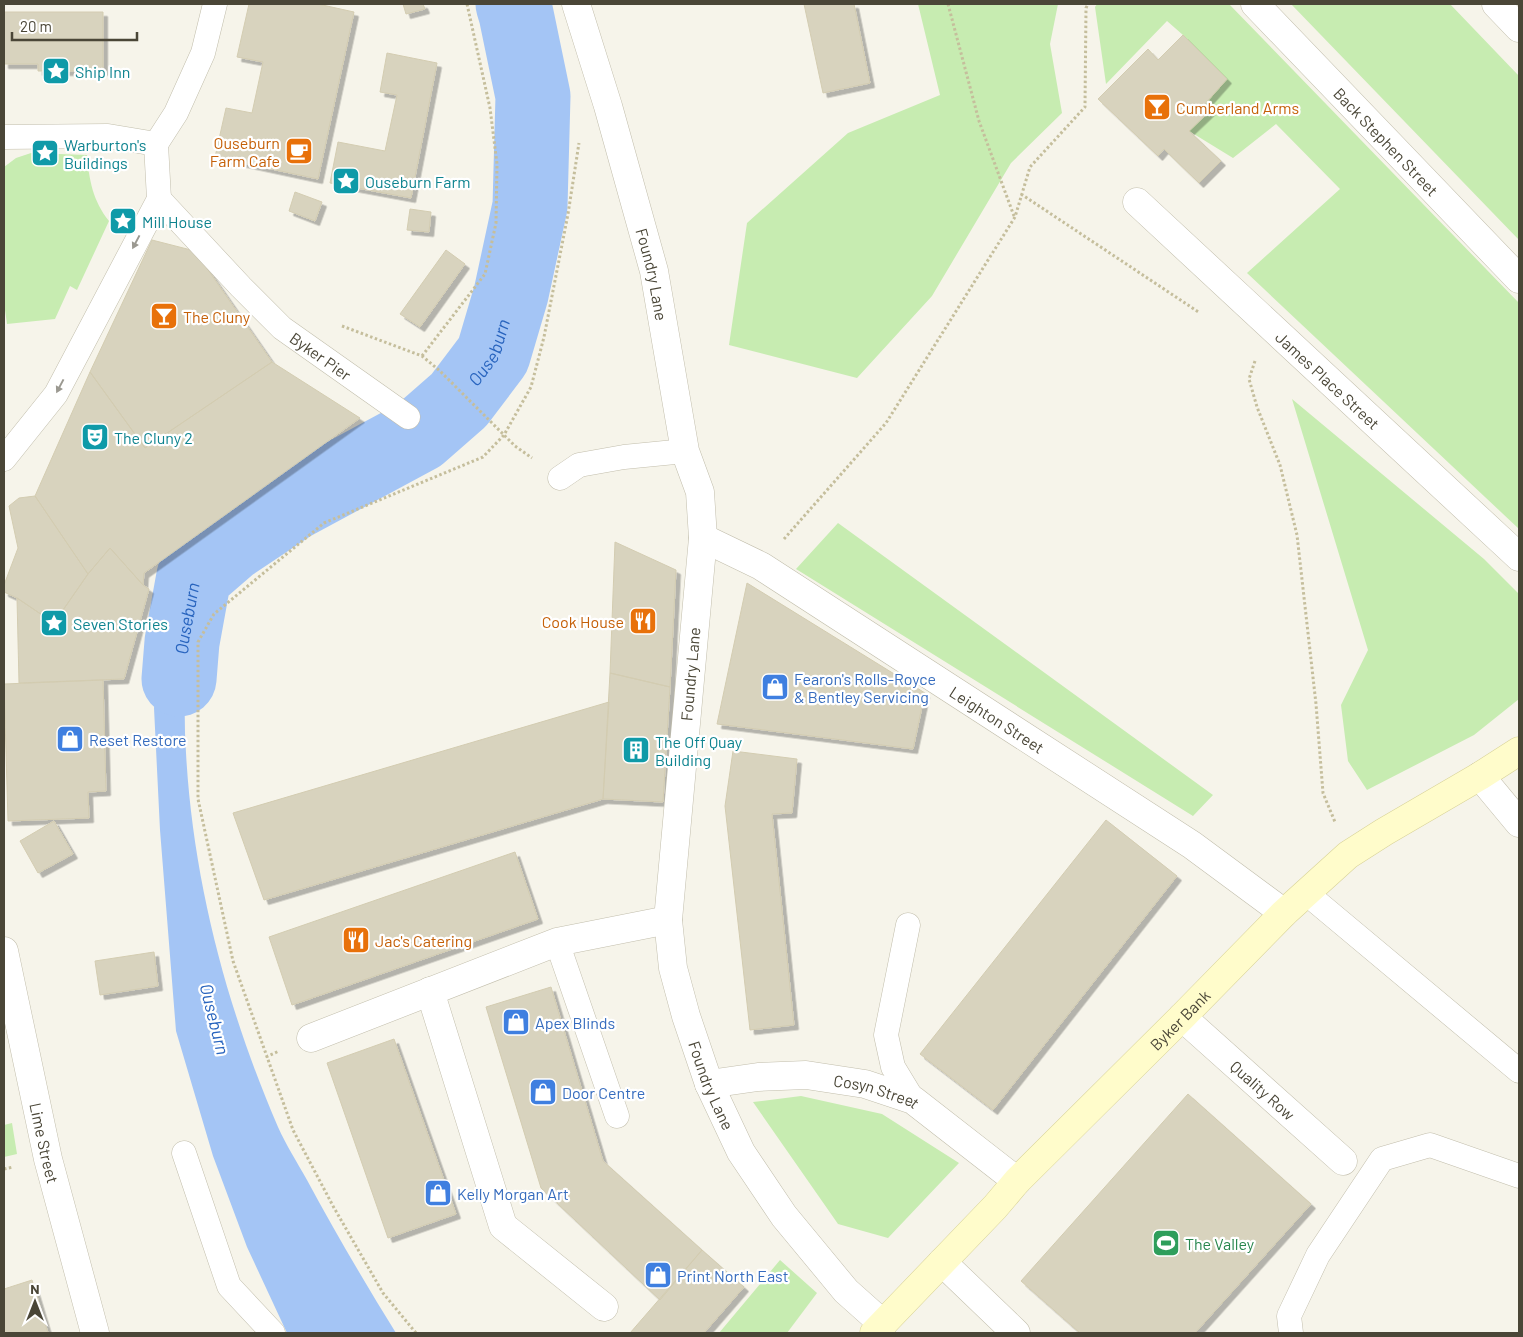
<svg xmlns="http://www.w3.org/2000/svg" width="1523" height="1337" viewBox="0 0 1523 1337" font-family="Barlow,sans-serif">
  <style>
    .green { fill: #c7ecb1 }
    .water { fill: #a4c5f5 }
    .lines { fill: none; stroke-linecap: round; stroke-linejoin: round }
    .river { stroke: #a4c5f5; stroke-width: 75 }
    .building { fill: #d8d3be; stroke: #d3ccb1; filter: url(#shadow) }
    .service-casing { stroke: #c2beac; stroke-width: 25 }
    .minor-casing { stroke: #c2beac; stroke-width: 29 }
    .tertiary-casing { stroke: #c2beac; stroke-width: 29 }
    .secondary-casing { stroke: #d8d297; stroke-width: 29 }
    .path { stroke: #c5be9c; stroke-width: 3; stroke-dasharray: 2.5 2.5; stroke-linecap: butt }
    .service { stroke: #fff; stroke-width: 24 }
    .minor { stroke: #fff; stroke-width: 28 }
    .tertiary { stroke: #fff; stroke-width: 28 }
    .secondary { stroke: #fffccb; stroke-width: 28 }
    .oneway { fill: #9b9991 }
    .labels { text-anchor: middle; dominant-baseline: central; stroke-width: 4.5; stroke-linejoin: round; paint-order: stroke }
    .culture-label { font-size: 16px; fill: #0d838f; stroke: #fff; text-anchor: start }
    .food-label { font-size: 16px; fill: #c56008; stroke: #fff; text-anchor: start }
    .street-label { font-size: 16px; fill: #4a4637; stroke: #fff }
    .shop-label { font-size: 16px; fill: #366cbe; stroke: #fff; text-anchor: start }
    .leisure-label { font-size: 16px; fill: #27864d; stroke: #fff; text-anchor: start }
    .water-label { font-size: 18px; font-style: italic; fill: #2864be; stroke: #fff }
  </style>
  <defs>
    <filter id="shadow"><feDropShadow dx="4.5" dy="4.5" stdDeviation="0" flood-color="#0004"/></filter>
  </defs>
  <rect width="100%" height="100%" fill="#f6f4ea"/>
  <path class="green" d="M 918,4 L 1058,4 L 1050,44 L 1062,113 L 1011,163 L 932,296 L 857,378 L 729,345 L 747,223 L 848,133 L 940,95 Z
    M 1097,4 L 1229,4 L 1519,303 L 1519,529 L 1247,273 L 1340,189 L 1276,124 L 1233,158 L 1189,131 L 1210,109 L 1204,105 L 1183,35 L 1167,21 L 1106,84 L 1095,7 Z
    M 1291,4 L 1450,4 L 1519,76 L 1519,240 Z
    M 31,153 L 87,155 C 89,180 93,201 109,221 L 77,290 L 70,286 L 55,319 L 7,324 L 4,303 L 4,167 L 16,158 Z
    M 1292,399 L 1484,559 L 1519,594 L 1519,699 L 1474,735 L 1367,790 L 1348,761 L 1341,705 L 1368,650 Z
    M 838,523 L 1213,795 L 1193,816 L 796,569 Z
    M 801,1096 L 882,1114 L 959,1163 L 888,1238 L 838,1224 L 753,1102 Z
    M 12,1123 L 17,1154 L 4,1157 L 4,1125 Z
    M 780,1260 L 817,1293 L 787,1333 L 719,1333 Z"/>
  <path class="water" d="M 194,576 C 188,635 182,694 186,753 C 193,881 227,1009 278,1127 C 286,1145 297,1162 307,1180 C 335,1232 365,1283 396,1333 L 287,1333 L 247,1247 L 213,1156 L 176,1031 L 160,830 L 154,708 L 167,619 Z"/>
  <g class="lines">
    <path class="river" id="s1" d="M 179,679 L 182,642 L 194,576 L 231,544 L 291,504 L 419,435 L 459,400 L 493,355 L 511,294 L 530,206 L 533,96 L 516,14 L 513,4"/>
  </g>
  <path class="building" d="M 249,4 L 318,4 L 354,12 L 318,179 L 215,157 L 226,108 L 252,113 L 263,62 L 237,57 Z
    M 403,4 L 423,4 L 425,9 L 406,14 Z
    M 804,4 L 854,4 L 870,83 L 823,93 Z
    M 4,12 L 103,12 L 103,71 L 38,71 L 38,64 L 4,64 Z
    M 1183,35 L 1227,79 L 1204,105 L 1211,110 L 1189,131 L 1221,161 L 1199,183 L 1164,149 L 1158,156 L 1098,99 L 1148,49 L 1158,60 Z
    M 387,53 L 437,63 L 411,198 L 330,183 L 338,142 L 385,151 L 397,95 L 380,92 Z
    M 295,192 L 322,202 L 315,221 L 289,211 Z
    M 410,209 L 431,212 L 429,232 L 407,230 Z
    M 152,240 L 195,251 L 272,362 L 145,448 L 90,372 Z
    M 446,250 L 465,264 L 420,327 L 400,314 Z
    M 272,362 L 360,418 L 144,573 L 143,585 L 110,548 L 88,574 L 35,496 L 90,372 L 145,448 Z
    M 35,496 L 88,574 L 54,623 L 17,598 L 4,592 L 4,585 L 18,548 L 9,506 L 19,498 Z
    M 615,542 L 676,570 L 670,687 L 610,673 Z
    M 110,548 L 143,585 L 149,589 L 124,679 L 19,683 L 17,598 L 54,623 L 88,574 Z
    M 747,583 L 925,693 L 913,749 L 717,724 Z
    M 610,673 L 670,687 L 663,802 L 603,799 Z
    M 103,680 L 106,791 L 88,792 L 89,818 L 8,821 L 4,684 Z
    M 609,702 L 603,799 L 264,900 L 233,813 Z
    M 733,751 L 797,759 L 792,813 L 772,814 L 794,1025 L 750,1030 L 725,806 Z
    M 1106,820 L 1177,876 L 993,1110 L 920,1054 Z
    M 54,821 L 73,854 L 38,873 L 20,841 Z
    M 515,852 L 538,919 L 292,1005 L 269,937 Z
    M 154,952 L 158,986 L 100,995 L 95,961 Z
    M 551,987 L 603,1161 L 702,1250 L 660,1300 L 541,1188 L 486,1007 Z
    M 394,1039 L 456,1214 L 388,1238 L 327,1063 Z
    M 1188,1094 L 1311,1204 L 1195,1333 L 1080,1333 L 1021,1281 Z
    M 702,1250 L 744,1287 L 704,1333 L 630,1333 Z
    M 32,1280 L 48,1333 L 4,1333 L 4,1289 Z"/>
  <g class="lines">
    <g class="service-casing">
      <g id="service">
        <path d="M 4,137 L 108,136 L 156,144 L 176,113 L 203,53 L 215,4"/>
        <path id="s2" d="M 159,199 L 241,287 L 282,328 L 408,417"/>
        <path d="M 4,459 L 56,394 L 159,199 L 156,144"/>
        <path d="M 560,478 L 579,465 L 624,457 L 685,451"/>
        <path d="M 1306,893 L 1519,1071"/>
        <path d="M 908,925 L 886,1035 L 893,1067 L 913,1100"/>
        <path d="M 557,942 L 617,1116"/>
        <path d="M 184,1153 L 229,1286 L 273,1333"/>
        <path d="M 1291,1333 L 1289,1316 L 1318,1255 L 1382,1159 L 1430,1145 L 1519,1176"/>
      </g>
    </g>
    <g class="minor-casing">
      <g id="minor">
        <path id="s3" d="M 576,4 L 608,106 L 654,271 L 685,451 L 700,492 L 703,538 L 668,920 L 673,968 L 686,1016 L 709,1084 L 741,1152 L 784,1216 L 846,1291 L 883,1324"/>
        <path id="s4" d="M 1255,4 L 1519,279"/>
        <path d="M 1496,4 L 1519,28"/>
        <path id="s5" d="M 1137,202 L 1519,557"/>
        <path id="s6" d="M 703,538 L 761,566 L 1192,845 L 1284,913"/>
        <path id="s7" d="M 4,951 L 48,1159 L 95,1333"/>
        <path d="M 430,991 L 503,1226 L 604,1307"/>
        <path id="s8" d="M 1182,1017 L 1343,1161"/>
        <path d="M 311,1038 L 557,942 L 668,920"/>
        <path id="s9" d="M 709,1084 L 758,1077 L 806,1075 L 865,1084 L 913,1100 L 1017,1181"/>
        <path d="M 942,1262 L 1016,1333"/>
      </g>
    </g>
    <g class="tertiary-casing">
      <path id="tertiary" d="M 1480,776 L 1519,823"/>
    </g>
    <g class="secondary-casing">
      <g id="secondary">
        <path id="s10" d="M 874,1333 L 995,1207 L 1017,1181 L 1182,1017 L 1284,913 L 1348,855 L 1384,832 L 1480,776 L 1519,751"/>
      </g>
    </g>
    <path class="path" d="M 948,4 L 979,121 L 1014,216
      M 1021,194 L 1200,313
      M 342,326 L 422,356 L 440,371 L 515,446 L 532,458
      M 422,356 L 485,274 L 496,223 L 497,164 L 490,108 L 467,4
      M 1255,361 L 1249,379 L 1257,407 L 1280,465 L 1297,535 L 1316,704 L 1323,793 L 1335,822
      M 784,539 L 886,423 L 1015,217 L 1030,167 L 1085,107 L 1086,8 L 1088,4
      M 266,1057 L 279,1051
      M 4,1169 L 13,1167
      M 416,1333 L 383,1293 L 333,1206 L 293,1130 L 233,961 L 198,799 L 198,642 L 214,614 L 324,523 L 483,457 L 504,435 L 531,387 L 544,337 L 568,214 L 579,143"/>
    <use href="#service" class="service"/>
    <use href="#minor" class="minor"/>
    <use href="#tertiary" class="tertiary"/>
    <use href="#secondary" class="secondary"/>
  </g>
  <defs><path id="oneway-solid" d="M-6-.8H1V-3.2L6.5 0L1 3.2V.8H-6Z" transform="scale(1.25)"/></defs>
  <g class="oneway">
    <use href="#oneway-solid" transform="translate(136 242) rotate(118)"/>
    <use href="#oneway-solid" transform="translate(60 386) rotate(118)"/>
  </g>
  <defs>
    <g id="sight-square" transform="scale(1.4375)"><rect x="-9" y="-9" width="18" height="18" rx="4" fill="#0f9aa8" stroke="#fff"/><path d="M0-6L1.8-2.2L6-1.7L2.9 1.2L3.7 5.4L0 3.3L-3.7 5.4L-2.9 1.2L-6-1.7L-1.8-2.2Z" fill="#fff"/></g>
    <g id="bar-square" transform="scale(1.4375)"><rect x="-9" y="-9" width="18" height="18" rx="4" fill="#e8710a" stroke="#fff"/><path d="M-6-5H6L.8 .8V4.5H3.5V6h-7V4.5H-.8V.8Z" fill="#fff"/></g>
    <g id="cafe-square" transform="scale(1.4375)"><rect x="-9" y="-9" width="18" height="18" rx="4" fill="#e8710a" stroke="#fff"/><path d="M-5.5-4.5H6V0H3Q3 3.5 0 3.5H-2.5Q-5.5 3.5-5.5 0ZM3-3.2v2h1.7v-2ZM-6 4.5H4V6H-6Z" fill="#fff"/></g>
    <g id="theatre-square" transform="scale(1.4375)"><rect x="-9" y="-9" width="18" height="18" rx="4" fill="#0f9aa8" stroke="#fff"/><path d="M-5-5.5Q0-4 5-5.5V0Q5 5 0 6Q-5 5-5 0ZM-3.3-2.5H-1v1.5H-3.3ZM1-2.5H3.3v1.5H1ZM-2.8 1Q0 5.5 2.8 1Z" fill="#fff"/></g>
    <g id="restaurant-square" transform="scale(1.4375)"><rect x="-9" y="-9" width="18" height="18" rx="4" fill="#e8710a" stroke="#fff"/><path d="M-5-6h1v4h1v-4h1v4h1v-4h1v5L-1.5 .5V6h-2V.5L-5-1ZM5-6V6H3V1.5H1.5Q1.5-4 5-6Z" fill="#fff"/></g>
    <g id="shop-square" transform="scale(1.4375)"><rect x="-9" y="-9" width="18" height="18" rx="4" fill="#3f7fe0" stroke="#fff"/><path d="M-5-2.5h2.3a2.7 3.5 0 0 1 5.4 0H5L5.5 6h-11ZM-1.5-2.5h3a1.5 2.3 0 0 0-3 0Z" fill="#fff"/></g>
    <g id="building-square" transform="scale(1.4375)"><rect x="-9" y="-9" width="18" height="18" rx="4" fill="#0f9aa8" stroke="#fff"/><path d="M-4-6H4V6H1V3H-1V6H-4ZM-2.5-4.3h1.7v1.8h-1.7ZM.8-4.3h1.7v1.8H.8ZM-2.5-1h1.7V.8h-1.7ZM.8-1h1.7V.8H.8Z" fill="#fff"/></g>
    <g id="stadium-square" transform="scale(1.4375)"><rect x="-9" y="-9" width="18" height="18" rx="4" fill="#2e9e5b" stroke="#fff"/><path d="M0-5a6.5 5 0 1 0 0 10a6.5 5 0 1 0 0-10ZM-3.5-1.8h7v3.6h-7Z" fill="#fff"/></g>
  </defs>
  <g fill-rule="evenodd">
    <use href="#sight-square" x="56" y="71"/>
    <use href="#bar-square" x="1157" y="107"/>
    <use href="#cafe-square" x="299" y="151"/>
    <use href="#sight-square" x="45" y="153"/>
    <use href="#sight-square" x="346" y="181"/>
    <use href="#sight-square" x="123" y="221"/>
    <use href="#bar-square" x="164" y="316"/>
    <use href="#theatre-square" x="95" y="437"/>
    <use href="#restaurant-square" x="643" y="621"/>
    <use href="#sight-square" x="54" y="623"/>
    <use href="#shop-square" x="775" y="687"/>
    <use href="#shop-square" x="70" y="739"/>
    <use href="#building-square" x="636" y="750"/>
    <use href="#restaurant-square" x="356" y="940"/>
    <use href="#shop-square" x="516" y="1022"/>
    <use href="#shop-square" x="543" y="1092"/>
    <use href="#shop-square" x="438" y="1193"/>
    <use href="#stadium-square" x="1166" y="1243"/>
    <use href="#shop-square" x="658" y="1275"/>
  </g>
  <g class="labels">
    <g class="culture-label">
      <text x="75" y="71">Ship Inn</text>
      <text x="64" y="144">Warburton's<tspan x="64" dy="18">Buildings</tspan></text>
      <text x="365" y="181">Ouseburn Farm</text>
      <text x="142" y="221">Mill House</text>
      <text x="114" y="437">The Cluny 2</text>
      <text x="73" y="623">Seven Stories</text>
      <text x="655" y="741">The Off Quay<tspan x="655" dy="18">Building</tspan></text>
    </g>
    <g class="food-label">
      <text x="1176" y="107">Cumberland Arms</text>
      <text x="280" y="142" text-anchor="end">Ouseburn<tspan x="280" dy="18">Farm Cafe</tspan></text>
      <text x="183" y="316">The Cluny</text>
      <text x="624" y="621" text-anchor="end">Cook House</text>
      <text x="375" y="940">Jac's Catering</text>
    </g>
    <g class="street-label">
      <text stroke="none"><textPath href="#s4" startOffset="190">Back Stephen Street</textPath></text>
      <text stroke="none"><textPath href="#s3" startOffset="281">Foundry Lane</textPath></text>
      <text stroke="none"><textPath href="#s2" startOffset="226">Byker Pier</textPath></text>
      <text stroke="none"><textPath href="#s5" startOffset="261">James Place Street</textPath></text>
      <text transform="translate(690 674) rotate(-85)">Foundry Lane</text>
      <text stroke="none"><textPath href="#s6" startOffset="346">Leighton Street</textPath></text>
      <text stroke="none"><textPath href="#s10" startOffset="438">Byker Bank</textPath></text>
      <text stroke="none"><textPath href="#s3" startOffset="1106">Foundry Lane</textPath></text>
      <text stroke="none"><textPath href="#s8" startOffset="109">Quality Row</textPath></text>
      <text stroke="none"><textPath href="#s9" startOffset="170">Cosyn Street</textPath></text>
      <text stroke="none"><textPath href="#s7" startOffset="196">Lime Street</textPath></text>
    </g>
    <g class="shop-label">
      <text x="794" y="678">Fearon's Rolls-Royce<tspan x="794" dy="18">&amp; Bentley Servicing</tspan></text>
      <text x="89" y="739">Reset Restore</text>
      <text x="535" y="1022">Apex Blinds</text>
      <text x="562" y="1092">Door Centre</text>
      <text x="457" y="1193">Kelly Morgan Art</text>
      <text x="677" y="1275">Print North East</text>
    </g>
    <g class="leisure-label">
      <text x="1185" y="1243">The Valley</text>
    </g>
    <g class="water-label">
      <text stroke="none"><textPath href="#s1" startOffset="481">Ouseburn</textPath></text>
      <text stroke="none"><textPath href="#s1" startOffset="61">Ouseburn</textPath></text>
      <text transform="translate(215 1019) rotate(76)">Ouseburn</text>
    </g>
  </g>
  <rect width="1523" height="1337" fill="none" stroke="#4a4637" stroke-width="10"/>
  <g transform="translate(35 1302)" stroke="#ffffff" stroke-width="4" paint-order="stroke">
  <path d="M0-4L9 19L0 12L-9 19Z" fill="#4a4637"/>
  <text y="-8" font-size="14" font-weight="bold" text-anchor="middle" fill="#4a4637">N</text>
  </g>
  <path d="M12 32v8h125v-8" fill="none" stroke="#4a4637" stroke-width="2.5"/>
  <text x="20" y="32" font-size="15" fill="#4a4637" stroke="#ffffff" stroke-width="4" paint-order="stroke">20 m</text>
</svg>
